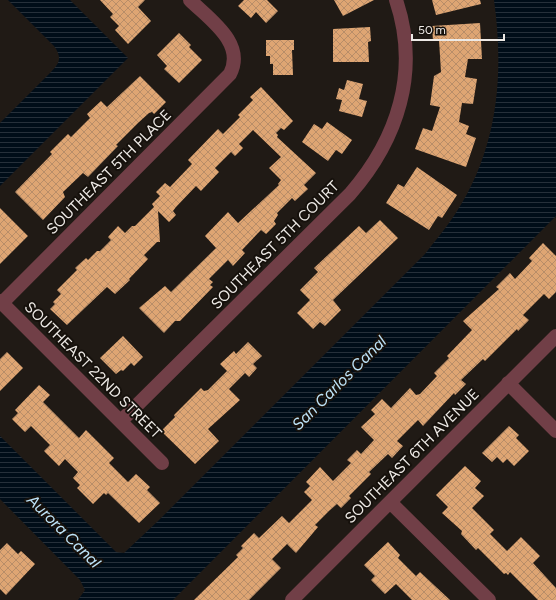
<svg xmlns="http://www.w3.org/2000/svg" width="556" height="600" viewBox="0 0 556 600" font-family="Figtree,sans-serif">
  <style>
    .water { fill: url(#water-rules) }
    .building { fill: url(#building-cross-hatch) }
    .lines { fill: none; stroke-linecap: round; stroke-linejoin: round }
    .minor { stroke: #713f47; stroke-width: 14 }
    .labels { text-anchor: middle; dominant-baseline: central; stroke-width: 4; stroke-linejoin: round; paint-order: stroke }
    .street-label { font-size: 15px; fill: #eeeae6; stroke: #16110c }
    .water-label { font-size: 16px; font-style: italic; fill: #bee4f9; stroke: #16110c }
  </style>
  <defs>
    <pattern id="water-rules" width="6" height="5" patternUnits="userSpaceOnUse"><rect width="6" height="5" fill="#000d18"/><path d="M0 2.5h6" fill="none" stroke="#26303a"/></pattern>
    <pattern id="building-cross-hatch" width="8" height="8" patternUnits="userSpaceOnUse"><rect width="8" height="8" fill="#dea573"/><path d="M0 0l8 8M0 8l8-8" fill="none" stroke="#b88d68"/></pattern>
  </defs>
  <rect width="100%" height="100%" fill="#201a15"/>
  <path class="water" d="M 8,0 L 70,0 L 128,58 L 0,186 L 0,123 L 51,72 C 60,63 62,57 54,46 Z
    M 494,0 L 556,0 L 556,216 L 173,600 L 78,600 L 85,590 L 80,580 L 0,499 L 0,436 L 116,552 L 124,553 L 157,522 L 425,254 C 433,243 442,233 449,223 C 497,156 505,79 494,0 Z"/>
  <path class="building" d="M 100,0 L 145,0 L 138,7 L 151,21 L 128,44 L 115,30 L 119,26 L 110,17 L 113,14 Z
    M 244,0 L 267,0 L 278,11 L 266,23 L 256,12 L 251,18 L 238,6 Z
    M 334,0 L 374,0 L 343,16 Z
    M 432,0 L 480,0 L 481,4 L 436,15 Z
    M 480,23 L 482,59 L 468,59 L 465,77 L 477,79 L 473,104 L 462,103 L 459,122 L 469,126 L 466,134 L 476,138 L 466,167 L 415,149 L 423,128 L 432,131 L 440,107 L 430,105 L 434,76 L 441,72 L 439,40 L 433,41 L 432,26 Z
    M 370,27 L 371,41 L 368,42 L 369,62 L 333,62 L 333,29 Z
    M 179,33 L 191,45 L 189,47 L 202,60 L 179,83 L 164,69 L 167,66 L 157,55 Z
    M 266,40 L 294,40 L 294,50 L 292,50 L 293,75 L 273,75 L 273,64 L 270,64 L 270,56 L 266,56 Z
    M 140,76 L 166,102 L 154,114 L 152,112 L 149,113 L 138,123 L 116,145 L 118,146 L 88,177 L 83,173 L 63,192 L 65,197 L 43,220 L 15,192 L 52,154 L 50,152 L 68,134 L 71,137 L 90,118 L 87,114 L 101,101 L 107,107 Z
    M 347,80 L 363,84 L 359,99 L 367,101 L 362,117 L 339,111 L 342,100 L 336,99 L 339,88 L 344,90 Z
    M 261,87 L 293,121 L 284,130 L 281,128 L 276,133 L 278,135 L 277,137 L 316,173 L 304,185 L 308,189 L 295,201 L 292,198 L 277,213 L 278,215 L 274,221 L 276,224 L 266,234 L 261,230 L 242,250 L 245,253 L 233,266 L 228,260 L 209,279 L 213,282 L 210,285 L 213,287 L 180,321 L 175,321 L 164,333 L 139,308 L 165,286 L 171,292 L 216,248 L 205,236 L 228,212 L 238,223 L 279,185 L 278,184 L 281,180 L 269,168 L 281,157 L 253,130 L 239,144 L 243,148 L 235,156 L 231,152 L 215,168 L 219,172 L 201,191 L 196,186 L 176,207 L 173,211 L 176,215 L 169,222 L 158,211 L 160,242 L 157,242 L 144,255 L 148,259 L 129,279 L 130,280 L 115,294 L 107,287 L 67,325 L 50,309 L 55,304 L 53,302 L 61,294 L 57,290 L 77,270 L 75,268 L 86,258 L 88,260 L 97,251 L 100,251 L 111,240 L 108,237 L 118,226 L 125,233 L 132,226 L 135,226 L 154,207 L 152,204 L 160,196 L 156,192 L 165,183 L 170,187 L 192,164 L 188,160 L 218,129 L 223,134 L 240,117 L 238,115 L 253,100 L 250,97 Z
    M 327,122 L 352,140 L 342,154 L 336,150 L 328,161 L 302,142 L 314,124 L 322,129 Z
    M 417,167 L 457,195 L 442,218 L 438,216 L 429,230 L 386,203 L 398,184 L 404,187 Z
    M 0,208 L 28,236 L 0,264 Z
    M 380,220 L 398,238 L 333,300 L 341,310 L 325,326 L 320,322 L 313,329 L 297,313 L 310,300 L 300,290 L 318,272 L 314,268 L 359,226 L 366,233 Z
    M 543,243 L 556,256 L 556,292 L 549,299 L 544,294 L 523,315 L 529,320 L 518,331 L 517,329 L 485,361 L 483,359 L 461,380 L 466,384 L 455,395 L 454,393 L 423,426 L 418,420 L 397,441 L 403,446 L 392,458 L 388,454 L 369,472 L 371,474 L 349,496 L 351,498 L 341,508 L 337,504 L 329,511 L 315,525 L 318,527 L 296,553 L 287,544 L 272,559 L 281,568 L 249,600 L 194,600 L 238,557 L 236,555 L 243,548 L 241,546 L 254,533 L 259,538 L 282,516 L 289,523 L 312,500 L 304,492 L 310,486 L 306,482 L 320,467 L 333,481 L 351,463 L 347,460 L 357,450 L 361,454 L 374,440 L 361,427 L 375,414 L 371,410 L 382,399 L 391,408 L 410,388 L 416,395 L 420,394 L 437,376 L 434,373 L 449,358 L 447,356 L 472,330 L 463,321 L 499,289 L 496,287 L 510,273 L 515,279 L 532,261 L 529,258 Z
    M 123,336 L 143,357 L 134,366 L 131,363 L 123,371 L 121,370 L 116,374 L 100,358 Z
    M 248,342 L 262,356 L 253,364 L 257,368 L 249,377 L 245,373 L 229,389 L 240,400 L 208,429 L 219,441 L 195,464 L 161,431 L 175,417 L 174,415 L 201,388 L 204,391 L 208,390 L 227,371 L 220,364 L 234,351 L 236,354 Z
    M 7,352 L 23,368 L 0,391 L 0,359 Z
    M 39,385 L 50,395 L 43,402 L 79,438 L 86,430 L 114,458 L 109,463 L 128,482 L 136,474 L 150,487 L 147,490 L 160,503 L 139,523 L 108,493 L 106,495 L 104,493 L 93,504 L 77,488 L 80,485 L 73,478 L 78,472 L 65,459 L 59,466 L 44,451 L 50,445 L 31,426 L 25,432 L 12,419 L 18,413 L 15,410 Z
    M 509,426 L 519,435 L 516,438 L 529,451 L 514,466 L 507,459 L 503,463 L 497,457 L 492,462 L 482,453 Z
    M 465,466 L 481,481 L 475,488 L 484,496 L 472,508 L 494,530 L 490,534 L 507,551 L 521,537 L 540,556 L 533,563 L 556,588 L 556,600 L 538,600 L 510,572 L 508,575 L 506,573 L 504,574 L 478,548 L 476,550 L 461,534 L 462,531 L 442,513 L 448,507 L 436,495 Z
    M 388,542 L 400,555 L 398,558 L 416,576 L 420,572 L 450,600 L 412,600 L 396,584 L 385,594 L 371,580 L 375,576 L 364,565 Z
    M 7,543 L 18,554 L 21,551 L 35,564 L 6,595 L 0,589 L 0,550 Z"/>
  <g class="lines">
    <path class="minor" d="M 0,301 L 162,463
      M 2,303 L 230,74 C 246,43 209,19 190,0
      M 508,383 L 556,431
      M 121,421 L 350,194 C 398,139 420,71 396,0
      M 390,502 L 489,600
      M 292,600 L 556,336"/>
  </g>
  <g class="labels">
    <g class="street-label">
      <text transform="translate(109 172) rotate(-45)">SOUTHEAST 5TH PLACE</text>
      <text transform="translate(275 245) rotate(-45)">SOUTHEAST 5TH COURT</text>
      <text transform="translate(93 370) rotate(45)">SOUTHEAST 22ND STREET</text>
      <text transform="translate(412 456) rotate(-45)">SOUTHEAST 6TH AVENUE</text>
    </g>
    <g class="water-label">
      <text transform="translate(339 383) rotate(-45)">San Carlos Canal</text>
      <text transform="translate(64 531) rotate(45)">Aurora Canal</text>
    </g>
  </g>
  <path d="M412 34v6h92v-6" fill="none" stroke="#eeeae6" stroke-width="2"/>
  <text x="418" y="34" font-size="12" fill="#eeeae6" stroke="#16110c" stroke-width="3" paint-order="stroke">50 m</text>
</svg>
